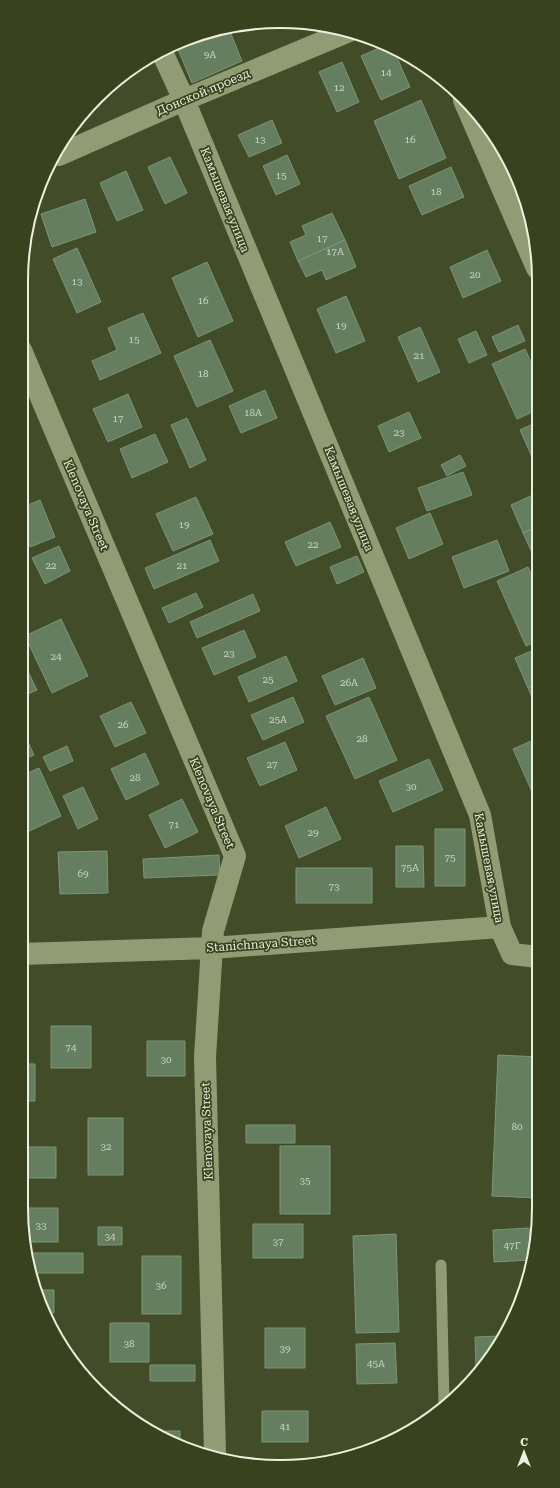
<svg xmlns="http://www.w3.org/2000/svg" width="560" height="1488" viewBox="0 0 560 1488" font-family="'Roboto Serif',serif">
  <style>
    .building { fill: #647e5f; stroke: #7a9575 }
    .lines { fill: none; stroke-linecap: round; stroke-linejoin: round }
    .service { stroke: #919c75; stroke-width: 11 }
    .minor { stroke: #919c75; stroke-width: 22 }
    .labels { text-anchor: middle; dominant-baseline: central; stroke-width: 3.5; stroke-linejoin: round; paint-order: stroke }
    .number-label { font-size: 10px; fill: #c9d4bd }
    .street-label { font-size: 12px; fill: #ebf1dc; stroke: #39421f }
    .rim { fill: none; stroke: #ebf1dc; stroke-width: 2 }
  </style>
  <rect width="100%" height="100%" fill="#434c29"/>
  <path class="building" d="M 229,29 L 242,61 L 192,83 L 177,47 Z
    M 384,46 L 394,51 L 410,87 L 381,100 L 361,56 Z
    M 342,62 L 359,102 L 337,112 L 319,72 Z
    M 421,100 L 446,158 L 399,179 L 374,121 Z
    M 272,120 L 282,143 L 249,157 L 238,135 Z
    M 287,155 L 300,184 L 276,195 L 263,166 Z
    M 170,157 L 187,193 L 165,204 L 148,167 Z
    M 451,167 L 464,197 L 422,215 L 409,186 Z
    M 126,171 L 143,210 L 117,221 L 100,183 Z
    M 85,199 L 96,232 L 52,247 L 41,214 Z
    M 332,213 L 345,240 L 298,261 L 290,242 L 306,235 L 302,226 Z
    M 345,240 L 356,267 L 326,280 L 322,270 L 306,277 L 298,261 Z
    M 77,248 L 101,302 L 77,313 L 53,259 Z
    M 487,250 L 501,281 L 463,298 L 450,267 Z
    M 207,262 L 233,321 L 198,337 L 172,278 Z
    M 346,296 L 365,341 L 336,353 L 317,309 Z
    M 143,313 L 161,353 L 100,380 L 92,361 L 117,350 L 108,328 Z
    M 518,325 L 525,341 L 499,352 L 492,337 Z
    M 420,327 L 440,372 L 418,382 L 398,337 Z
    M 476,331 L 487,355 L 469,363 L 458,339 Z
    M 210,340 L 233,391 L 197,407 L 174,356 Z
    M 525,349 L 537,375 L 537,410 L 517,419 L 492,364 Z
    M 265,390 L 277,418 L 241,433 L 229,406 Z
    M 128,394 L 142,427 L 108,442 L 93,409 Z
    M 409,412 L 421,438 L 389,452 L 378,426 Z
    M 187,418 L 206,460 L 190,468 L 171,425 Z
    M 537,422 L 537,468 L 520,430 Z
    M 155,434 L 168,462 L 132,478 L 120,449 Z
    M 460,455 L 466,466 L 447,476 L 441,465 Z
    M 463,472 L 472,495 L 427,511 L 418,488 Z
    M 537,493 L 537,527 L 523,533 L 511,505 Z
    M 196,497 L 213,534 L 173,551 L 156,514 Z
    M 40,500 L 55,537 L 30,547 L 21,525 L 21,508 Z
    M 430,513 L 443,544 L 409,559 L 396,528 Z
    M 330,522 L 341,547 L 296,566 L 285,542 Z
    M 537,527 L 537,555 L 534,557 L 523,533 Z
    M 210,540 L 219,561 L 154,589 L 145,568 Z
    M 497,540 L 509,571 L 464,588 L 452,557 Z
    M 59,546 L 70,571 L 45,584 L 32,558 Z
    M 357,556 L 364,572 L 337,584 L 330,567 Z
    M 528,567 L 538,588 L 538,641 L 526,646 L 497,581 Z
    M 196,593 L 203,607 L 169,623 L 162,608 Z
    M 253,594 L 260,611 L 197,638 L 190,622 Z
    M 61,619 L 88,676 L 52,693 L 25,636 Z
    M 244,630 L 256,657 L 214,675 L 202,648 Z
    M 538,648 L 538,683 L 528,688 L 515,658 Z
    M 286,656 L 297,681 L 249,702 L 238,677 Z
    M 21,657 L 37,690 L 21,697 Z
    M 363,658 L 376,688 L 335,705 L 322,676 Z
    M 538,683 L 538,710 L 528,688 Z
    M 293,697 L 304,722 L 263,740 L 251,715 Z
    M 369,697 L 397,760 L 355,779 L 326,716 Z
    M 131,702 L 146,733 L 115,747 L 100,716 Z
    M 21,727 L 34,755 L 21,761 Z
    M 538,738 L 538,803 L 537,803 L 513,749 Z
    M 285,742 L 297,770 L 260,786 L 247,758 Z
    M 67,746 L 73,761 L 50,771 L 43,757 Z
    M 145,753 L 159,784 L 126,800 L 111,769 Z
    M 429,759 L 443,790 L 393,812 L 379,781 Z
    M 39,768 L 61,816 L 21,835 L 21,776 Z
    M 83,787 L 98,819 L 78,829 L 63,796 Z
    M 182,799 L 198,832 L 165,848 L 149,815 Z
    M 326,807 L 341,839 L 299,858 L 285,826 Z
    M 435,829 L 465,829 L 465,886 L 435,886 Z
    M 396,846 L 423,846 L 424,887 L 396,887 Z
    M 107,851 L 108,893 L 60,894 L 58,852 Z
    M 219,855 L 220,875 L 144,878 L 143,859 Z
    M 296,868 L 372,868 L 372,903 L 296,903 Z
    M 51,1026 L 91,1026 L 91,1068 L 51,1068 Z
    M 147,1041 L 185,1041 L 185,1076 L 147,1076 Z
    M 498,1055 L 539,1057 L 539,1198 L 492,1196 Z
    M 21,1064 L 35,1064 L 35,1101 L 21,1101 Z
    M 88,1118 L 123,1118 L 123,1175 L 88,1175 Z
    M 246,1125 L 295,1125 L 295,1143 L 246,1143 Z
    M 280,1146 L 330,1146 L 330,1214 L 280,1214 Z
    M 21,1147 L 56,1147 L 56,1178 L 21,1178 Z
    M 21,1208 L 58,1208 L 58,1242 L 27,1242 Z
    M 253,1224 L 303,1224 L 303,1258 L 253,1258 Z
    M 98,1227 L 122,1227 L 122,1245 L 98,1245 Z
    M 529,1228 L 531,1260 L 494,1262 L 493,1230 Z
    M 396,1234 L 399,1332 L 356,1333 L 353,1236 Z
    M 28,1253 L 83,1253 L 83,1273 L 32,1273 Z
    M 142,1256 L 181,1256 L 181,1314 L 142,1314 Z
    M 35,1290 L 54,1290 L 54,1313 L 47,1313 Z
    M 110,1323 L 149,1323 L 149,1362 L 110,1362 Z
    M 265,1328 L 305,1328 L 305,1368 L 265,1368 Z
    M 500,1336 L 486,1365 L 476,1367 L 475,1337 Z
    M 395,1343 L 397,1383 L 357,1384 L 356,1344 Z
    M 150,1365 L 195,1365 L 195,1381 L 150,1381 Z
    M 262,1411 L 308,1411 L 308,1442 L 262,1442 Z
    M 149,1431 L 180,1431 L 180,1442 L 151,1432 Z"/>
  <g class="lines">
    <path class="service" d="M 441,1265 L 444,1405"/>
    <path class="minor" d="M 162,52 L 184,100 L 480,815 L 500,927 L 512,954 L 538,957
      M 464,100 L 537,268
      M 59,155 L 184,100 L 349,31
      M 21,350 L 235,856 L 213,931 L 205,1057 L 215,1454
      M 21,954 L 212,948 L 500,927"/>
  </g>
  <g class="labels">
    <g class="number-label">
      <text x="210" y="54">9А</text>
      <text x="386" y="72">14</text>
      <text x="339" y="87">12</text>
      <text x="260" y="139">13</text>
      <text x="410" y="139">16</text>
      <text x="281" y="175">15</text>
      <text x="436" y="191">18</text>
      <text x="322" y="238">17</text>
      <text x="335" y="251">17А</text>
      <text x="475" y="274">20</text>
      <text x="77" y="281">13</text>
      <text x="203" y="300">16</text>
      <text x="341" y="325">19</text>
      <text x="134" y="339">15</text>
      <text x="419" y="355">21</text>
      <text x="203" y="373">18</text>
      <text x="253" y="412">18А</text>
      <text x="118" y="418">17</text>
      <text x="399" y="432">23</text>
      <text x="184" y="524">19</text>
      <text x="313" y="544">22</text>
      <text x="51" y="565">22</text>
      <text x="182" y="565">21</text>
      <text x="229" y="653">23</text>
      <text x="56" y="656">24</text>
      <text x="268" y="679">25</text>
      <text x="349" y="682">26А</text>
      <text x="278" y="719">25А</text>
      <text x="123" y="724">26</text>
      <text x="362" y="738">28</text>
      <text x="272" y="764">27</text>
      <text x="135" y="777">28</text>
      <text x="411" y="786">30</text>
      <text x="174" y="824">71</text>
      <text x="313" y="832">29</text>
      <text x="450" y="857">75</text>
      <text x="410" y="867">75А</text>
      <text x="83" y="873">69</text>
      <text x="334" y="886">73</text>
      <text x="71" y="1047">74</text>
      <text x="166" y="1059">30</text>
      <text x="517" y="1126">80</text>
      <text x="106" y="1146">32</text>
      <text x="305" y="1180">35</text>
      <text x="41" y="1225">33</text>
      <text x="110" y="1236">34</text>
      <text x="278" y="1241">37</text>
      <text x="512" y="1245">47Г</text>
      <text x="161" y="1285">36</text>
      <text x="129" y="1343">38</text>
      <text x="285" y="1348">39</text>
      <text x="376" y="1363">45А</text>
      <text x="285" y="1426">41</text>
    </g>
    <g class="street-label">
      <text transform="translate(203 92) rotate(-23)">Донской проезд</text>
      <text transform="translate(225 200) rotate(68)">Камышевая улица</text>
      <text transform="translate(349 499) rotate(68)">Камышевая улица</text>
      <text transform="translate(86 505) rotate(67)">Klenovaya Street</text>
      <text transform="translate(212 803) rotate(67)">Klenovaya Street</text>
      <text transform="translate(489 868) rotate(79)">Камышевая улица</text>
      <text transform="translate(261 944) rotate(-4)">Stanichnaya Street</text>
      <text transform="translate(207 1131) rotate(-92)">Klenovaya Street</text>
    </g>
  </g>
  <path d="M0 0H560V1488H0ZM280 28H280A252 252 0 0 1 532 280V1208A252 252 0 0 1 280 1460H280A252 252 0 0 1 28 1208V280A252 252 0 0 1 280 28Z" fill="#39421f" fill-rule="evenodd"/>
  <path class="rim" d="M280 28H280A252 252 0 0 1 532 280V1208A252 252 0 0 1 280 1460H280A252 252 0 0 1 28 1208V280A252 252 0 0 1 280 28Z"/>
  <g transform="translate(524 1452)" stroke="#39421f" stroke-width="3" paint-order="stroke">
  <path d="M0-3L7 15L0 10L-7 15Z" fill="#ebf1dc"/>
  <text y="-6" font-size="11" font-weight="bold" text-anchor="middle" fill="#ebf1dc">С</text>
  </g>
</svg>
